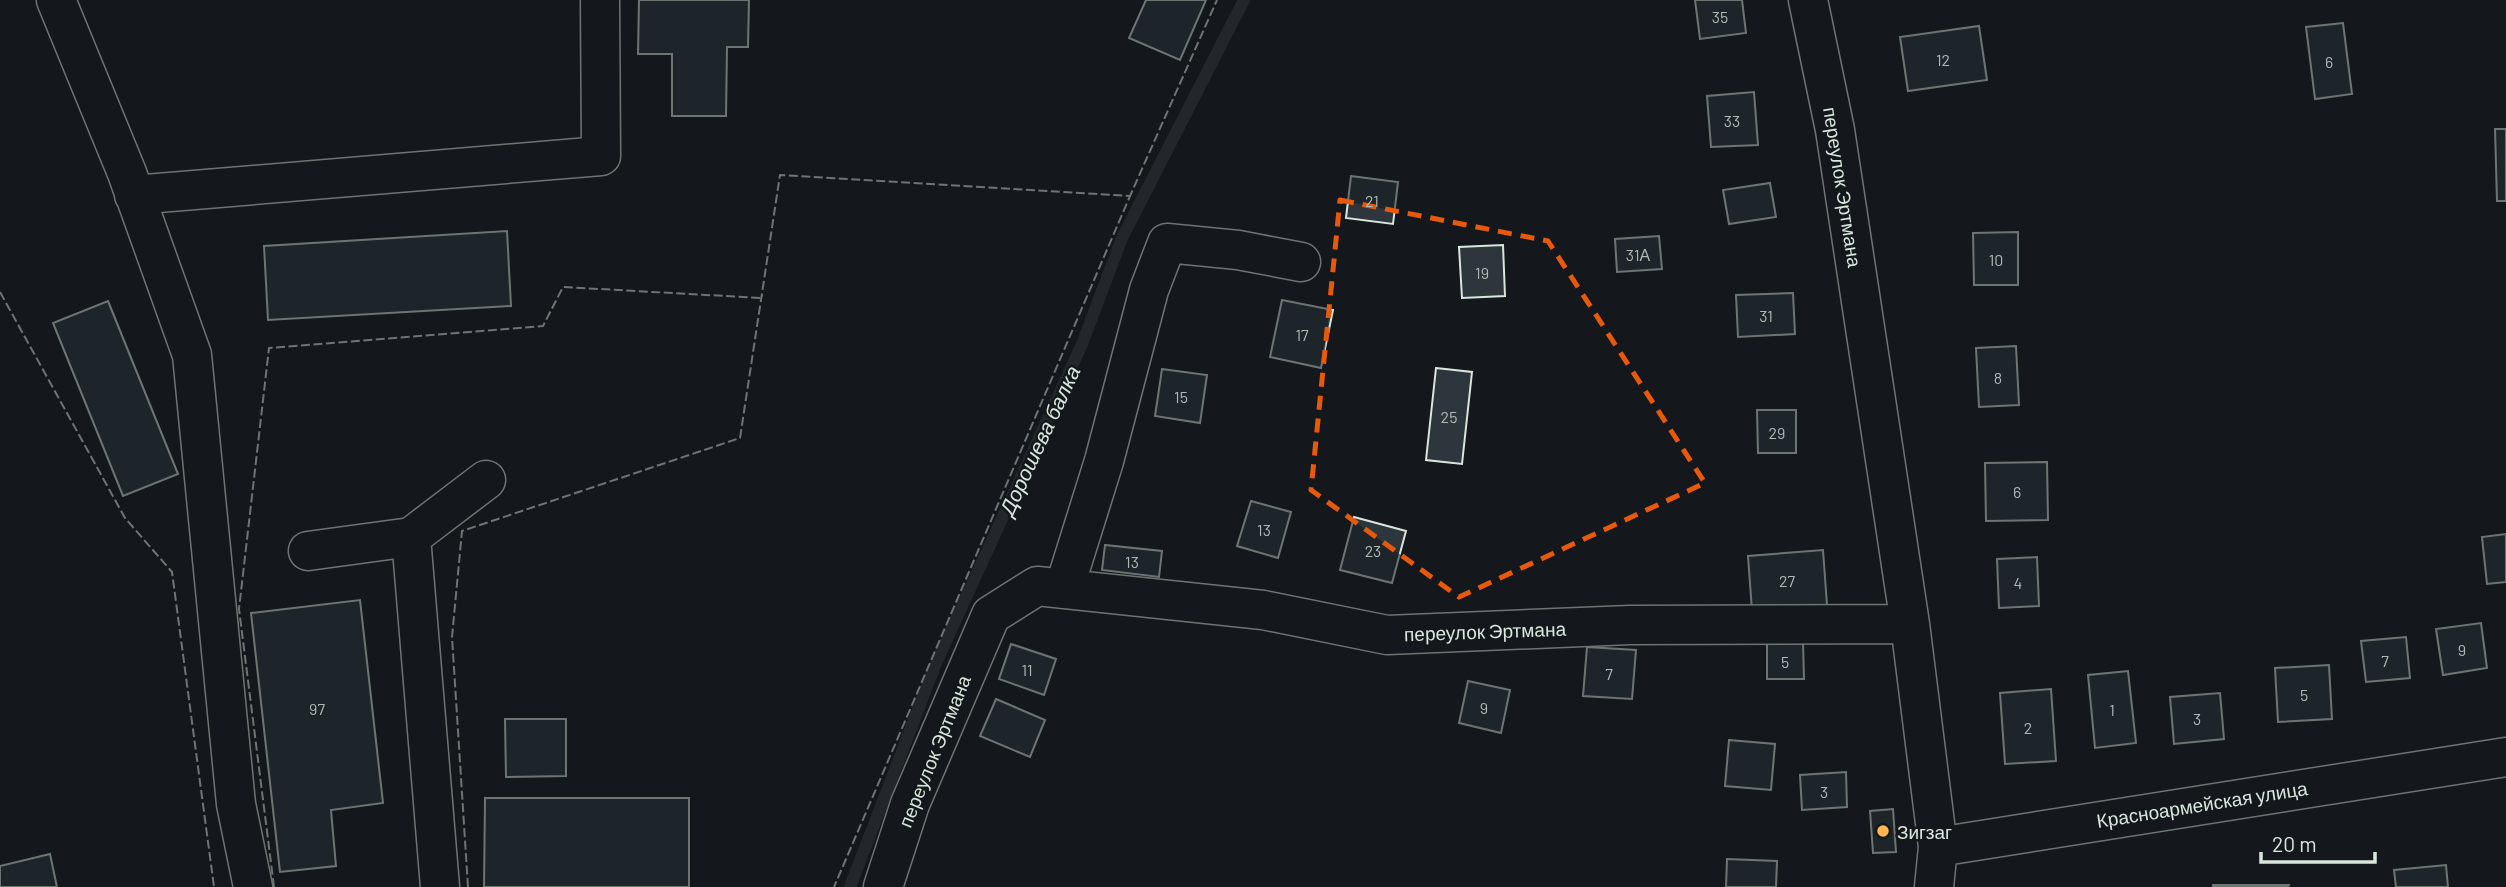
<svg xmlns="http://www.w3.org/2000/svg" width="2506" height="887" viewBox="0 0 2506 887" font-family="Barlow,sans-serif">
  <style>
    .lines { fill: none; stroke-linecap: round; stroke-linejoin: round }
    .stream { stroke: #363b3e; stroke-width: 12 }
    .building { fill: #2c363c; stroke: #d8e6dc; stroke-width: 2 }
    .minor-casing { stroke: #d8e6dc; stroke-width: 41 }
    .minor { stroke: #14181c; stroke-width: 38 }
    .fence { stroke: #d8e6dc; stroke-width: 2; stroke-dasharray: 9 3.5; stroke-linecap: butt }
    .marked { fill: none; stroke: #e8590c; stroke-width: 5; stroke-dasharray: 14 9; stroke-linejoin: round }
    .poi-dot { fill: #ffb74d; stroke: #14181c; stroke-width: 2.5 }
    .labels { text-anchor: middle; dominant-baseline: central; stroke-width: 5; stroke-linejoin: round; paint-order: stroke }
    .number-label { font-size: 16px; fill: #adbab4 }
    .street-label { font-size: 19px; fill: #d8e6dc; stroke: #14181c }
    .poi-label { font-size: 19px; fill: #d8e6dc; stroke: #14181c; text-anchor: start }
    .water-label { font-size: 21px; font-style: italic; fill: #d8e6dc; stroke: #14181c }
  </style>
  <rect width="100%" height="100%" fill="#14181c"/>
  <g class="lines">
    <path class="stream" d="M 850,887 L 936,663 L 1082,344 L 1122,238 L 1244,0"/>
  </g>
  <path class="building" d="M 639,0 L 749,0 L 748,47 L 727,47 L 726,116 L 672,116 L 672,54 L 638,54 Z
    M 1146,0 L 1206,0 L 1180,60 L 1129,38 Z
    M 1695,0 L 1742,0 L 1746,33 L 1700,39 Z
    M 2343,23 L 2352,94 L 2315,99 L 2306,27 Z
    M 1979,26 L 1987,80 L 1908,91 L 1900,37 Z
    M 1754,92 L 1758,145 L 1711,147 L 1707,96 Z
    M 2495,129 L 2506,129 L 2506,201 L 2497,201 Z
    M 1351,176 L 1398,182 L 1393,224 L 1346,218 Z
    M 1770,183 L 1776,217 L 1729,224 L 1723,190 Z
    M 507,231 L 511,306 L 268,320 L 264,246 Z
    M 2018,232 L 2018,285 L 1974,285 L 1973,233 Z
    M 1659,236 L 1662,269 L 1617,272 L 1615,239 Z
    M 1503,245 L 1505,296 L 1462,298 L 1459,247 Z
    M 1793,293 L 1795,334 L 1738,337 L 1736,295 Z
    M 1282,300 L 1333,310 L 1321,368 L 1270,357 Z
    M 108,301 L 178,474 L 123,496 L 53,323 Z
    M 2016,346 L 2019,405 L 1979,407 L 1976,348 Z
    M 1436,368 L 1472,372 L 1462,464 L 1426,460 Z
    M 1162,369 L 1207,375 L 1200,423 L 1155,416 Z
    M 1757,410 L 1796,410 L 1796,453 L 1758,453 Z
    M 2047,462 L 2048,520 L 1986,521 L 1985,463 Z
    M 1251,501 L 1291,512 L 1278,558 L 1237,546 Z
    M 1354,517 L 1406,531 L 1392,583 L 1340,570 Z
    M 2506,534 L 2506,582 L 2487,584 L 2482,537 Z
    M 1105,545 L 1162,551 L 1159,577 L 1102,570 Z
    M 1823,550 L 1827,605 L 1752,611 L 1748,556 Z
    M 2037,557 L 2039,606 L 1999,608 L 1997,559 Z
    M 360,600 L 383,803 L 331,810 L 336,866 L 280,872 L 251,613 Z
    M 2481,623 L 2487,668 L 2443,675 L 2436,629 Z
    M 2406,637 L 2410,678 L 2366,682 L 2361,641 Z
    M 1803,642 L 1804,679 L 1767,679 L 1767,643 Z
    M 1011,644 L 1056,659 L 1044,695 L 999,679 Z
    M 1587,647 L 1636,650 L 1632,699 L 1583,696 Z
    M 2329,665 L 2332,719 L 2278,722 L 2275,668 Z
    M 2128,671 L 2136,743 L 2095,748 L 2088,675 Z
    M 1468,681 L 1510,690 L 1501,733 L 1459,723 Z
    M 2051,689 L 2056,761 L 2005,764 L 2000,693 Z
    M 2220,693 L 2224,739 L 2174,744 L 2170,697 Z
    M 996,699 L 1045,720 L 1030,757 L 980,736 Z
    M 505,719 L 566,719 L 566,776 L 506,777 Z
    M 1729,740 L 1775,744 L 1771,790 L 1725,786 Z
    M 1846,772 L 1847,807 L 1802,810 L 1800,775 Z
    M 485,798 L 689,798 L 689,887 L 484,887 Z
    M 1893,809 L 1896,852 L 1873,853 L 1870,811 Z
    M 50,854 L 57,887 L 0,887 L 0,866 Z
    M 1727,859 L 1777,861 L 1776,887 L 1726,887 Z
    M 2446,865 L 2448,887 L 2396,887 L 2394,870 Z
    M 2213,885 L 2289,885 L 2288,887 L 2213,887 Z"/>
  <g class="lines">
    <g class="minor-casing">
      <path id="minor" d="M 56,0 L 127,173 L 192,355 L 236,804 L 253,887
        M 1808,0 L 1835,130 L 1910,624 L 1938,847 L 1934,887
        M 134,195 L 601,156 L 600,0
        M 411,537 L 440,887
        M 308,551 L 411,537 L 486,480
        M 1064,589 L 1104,461 L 1149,290 L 1167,243 L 1238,250 L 1301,262
        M 1938,847 L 2506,757
        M 883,887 L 910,804 L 991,615 L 1037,586 L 1263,610 L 1387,635 L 1630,625 L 1910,624"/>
    </g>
    <use href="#minor" class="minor"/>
    <path class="fence" d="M 1127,196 L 1130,196 L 1217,0
      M 0,292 L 125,518 L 172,572 L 214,887
      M 274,887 L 239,609 L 269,348 L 543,326 L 563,287 L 762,298 L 762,295
      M 468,887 L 452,637 L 462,531 L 740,438 L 780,175 L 1130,196 L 834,887"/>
  </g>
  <path d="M0 0H2506V887H0ZM 1340,200 L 1548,241 L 1705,483 L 1459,597 L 1311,490 Z" fill="#14181c" fill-opacity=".55" fill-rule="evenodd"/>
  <path class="marked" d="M 1340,200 L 1548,241 L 1705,483 L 1459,597 L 1311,490 Z"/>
  <circle class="poi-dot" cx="1883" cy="831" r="7"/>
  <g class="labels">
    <g class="number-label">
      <text x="1720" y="16">35</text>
      <text x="1943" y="59">12</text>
      <text x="2329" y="61">6</text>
      <text x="1732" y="120">33</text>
      <text x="1372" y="200">21</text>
      <text x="1638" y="254">31А</text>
      <text x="1996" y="259">10</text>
      <text x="1482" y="272">19</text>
      <text x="1766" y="315">31</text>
      <text x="1302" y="334">17</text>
      <text x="1998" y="377">8</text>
      <text x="1181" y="396">15</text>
      <text x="1449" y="416">25</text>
      <text x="1777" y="432">29</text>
      <text x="2017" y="491">6</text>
      <text x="1264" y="529">13</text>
      <text x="1373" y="550">23</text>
      <text x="1132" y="561">13</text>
      <text x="1787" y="580">27</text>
      <text x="2018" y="582">4</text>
      <text x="2462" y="649">9</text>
      <text x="2385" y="660">7</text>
      <text x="1785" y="661">5</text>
      <text x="1027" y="669">11</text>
      <text x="1609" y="673">7</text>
      <text x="2304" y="694">5</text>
      <text x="1484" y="707">9</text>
      <text x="317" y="708">97</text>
      <text x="2112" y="709">1</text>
      <text x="2197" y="718">3</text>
      <text x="2028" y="727">2</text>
      <text x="1824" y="791">3</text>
    </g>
    <g class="street-label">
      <text transform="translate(1843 187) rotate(81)">переулок Эртмана</text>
      <text transform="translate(1485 631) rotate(-2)">переулок Эртмана</text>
      <text transform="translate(934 751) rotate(-68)">переулок Эртмана</text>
      <text transform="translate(2202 804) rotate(-9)">Красноармейская улица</text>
    </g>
    <g class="poi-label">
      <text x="1897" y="831">Зигзаг</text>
    </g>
    <g class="water-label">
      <text transform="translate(1039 440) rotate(-65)">Дорошева балка</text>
    </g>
  </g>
  <path d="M2261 852v10h114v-10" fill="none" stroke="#d8e6dc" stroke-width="3.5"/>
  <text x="2272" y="852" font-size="21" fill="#d8e6dc" stroke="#14181c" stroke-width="5" paint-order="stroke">20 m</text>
</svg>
